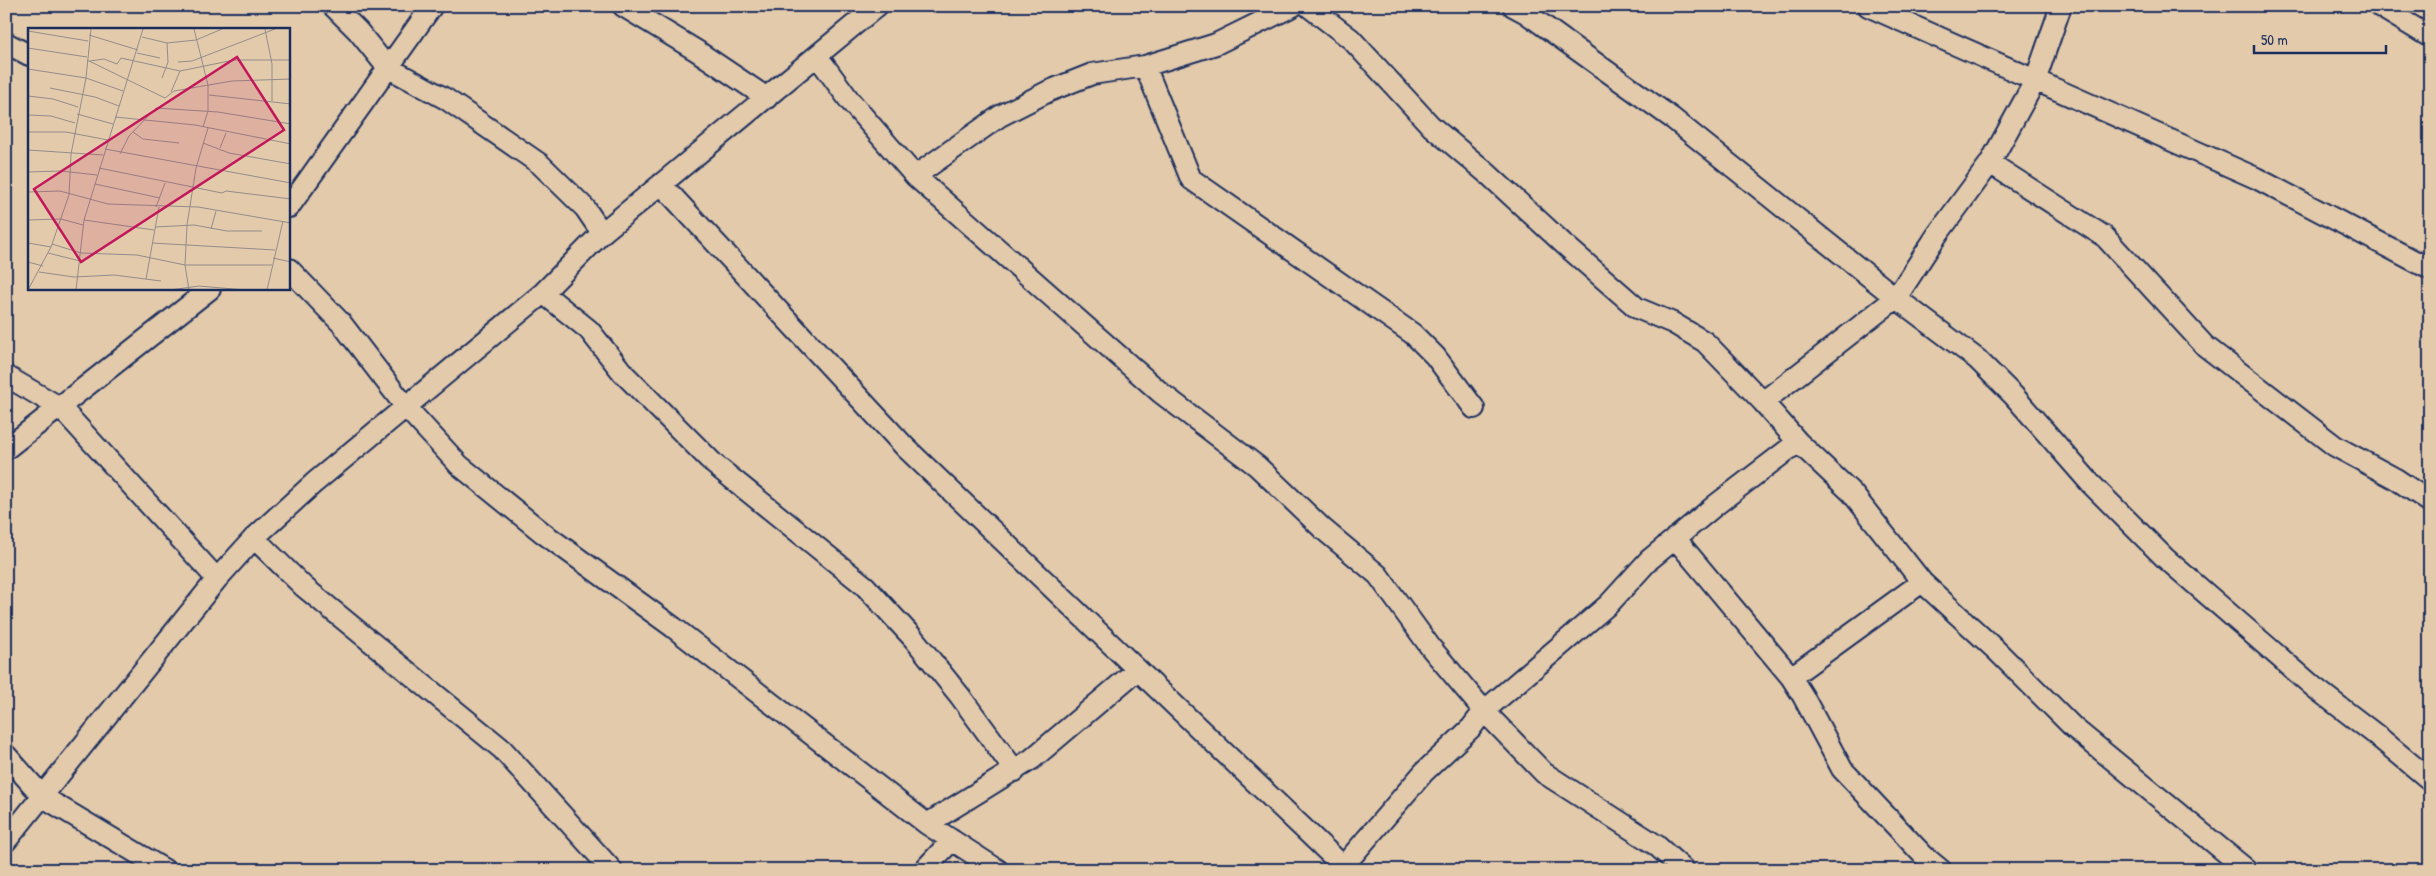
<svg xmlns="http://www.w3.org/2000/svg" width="2436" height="876" viewBox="0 0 2436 876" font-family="'Patrick Hand',sans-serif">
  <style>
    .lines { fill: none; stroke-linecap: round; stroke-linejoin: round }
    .minor-casing { stroke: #1b2f5e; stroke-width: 24 }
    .minor { stroke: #e3caab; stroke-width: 20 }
    .inset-road { fill: none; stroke: #938c8c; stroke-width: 1 }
    .view { fill: #c2185b; fill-opacity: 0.15; stroke: #c2185b; stroke-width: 2.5 }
    .inset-edge { fill: none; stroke: #1b2f5e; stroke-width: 2.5 }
  </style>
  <rect width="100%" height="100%" fill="#e3caab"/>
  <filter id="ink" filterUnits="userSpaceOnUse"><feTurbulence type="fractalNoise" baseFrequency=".02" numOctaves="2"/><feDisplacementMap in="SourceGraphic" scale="10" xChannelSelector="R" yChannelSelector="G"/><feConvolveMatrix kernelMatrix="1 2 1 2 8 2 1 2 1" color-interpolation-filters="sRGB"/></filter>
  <g filter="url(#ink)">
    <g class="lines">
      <g class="minor-casing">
        <path id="minor" d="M 333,6 L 358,31 L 387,67 L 446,99 L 540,164 L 585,208 L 602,233
          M 623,6 L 697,51 L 767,98
          M 1308,6 L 1351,39 L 1431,126 L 1489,175 L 1565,245 L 1637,308 L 1673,323 L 1705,342 L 1763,402 L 1798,442 L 1852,493 L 1922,582 L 1997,651 L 2074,728 L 2247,870
          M 1513,6 L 1526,13 L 1672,118 L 1896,298 L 1977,359 L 2014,396 L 2091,484 L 2165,558 L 2315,688 L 2375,734 L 2430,780
          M 1868,6 L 2256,178 L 2430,269
          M 2379,6 L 2430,37
          M 6,43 L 29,55
          M 818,57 L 850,101 L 915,176 L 1161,393 L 1257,466 L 1323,529 L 1378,575 L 1431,648 L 1484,711 L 1544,773 L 1656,845 L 1684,870
          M 1145,66 L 1191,179 L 1413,334 L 1435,356 L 1474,408
          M 1990,163 L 2105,237 L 2205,346 L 2335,446 L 2396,479 L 2430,502
          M 915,176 L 1000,116 L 1049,91 L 1092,74 L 1145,66 L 1216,44 L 1293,6
          M 661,184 L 905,447 L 1347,870
          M 289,207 L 432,6
          M 289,269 L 342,324 L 405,406 L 459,465 L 543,533 L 673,627 L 927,824 L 998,870
          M 543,293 L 589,330 L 623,373 L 714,464 L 865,586 L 914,639 L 960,696 L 1015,771
          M 6,376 L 61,408 L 217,579
          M 1763,402 L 1896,298 L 1937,235 L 1990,163 L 2035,81 L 2061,6
          M 6,449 L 210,289
          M 254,538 L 304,587 L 502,749 L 612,870
          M 1675,538 L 1791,677 L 1803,696 L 1842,769 L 1924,856 L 1941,870
          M 1791,677 L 1922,582
          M 6,755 L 43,797 L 165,870
          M 927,824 L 1032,759 L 1137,670
          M 6,841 L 217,579 L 254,538 L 314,483 L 543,293 L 602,233 L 877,6
          M 924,870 L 952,840
          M 1340,870 L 1424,772 L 1471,728 L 1484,711 L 1609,604 L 1649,560 L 1717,504 L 1798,442"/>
      </g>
      <use href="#minor" class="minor"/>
    </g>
  </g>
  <g transform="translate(28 28)">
    <rect width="262" height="262" fill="#e3caab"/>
    <path class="inset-road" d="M 166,1 L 180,57 L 180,83 L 175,99M 237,1 L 244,36 L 244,73M 0,3 L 60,13M 61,7 L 110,22M 114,9 L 139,15 L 168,12 L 194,1M 0,20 L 59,29M 109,25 L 132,30M 59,32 L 137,70 L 146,63 L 204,53 L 263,51M 62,33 L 76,31 L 89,36 L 93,30 L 152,43 L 206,32 L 263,32M 150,34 L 164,33 L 247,1M 0,41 L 58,50 L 95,63M 134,50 L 140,34 L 139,15M 22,60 L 67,69 L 91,78M 143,64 L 152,43M 181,67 L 263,76M 0,68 L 25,71 L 50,79M 49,86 L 85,96M 0,87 L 23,88 L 47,95M 87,89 L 167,97 L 263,116M 0,104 L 38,104 L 80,112M 105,104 L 115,111 L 151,115M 175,115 L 201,125 L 263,136M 192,120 L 198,105M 77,121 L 263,155M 0,122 L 75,127M 92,126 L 101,108 L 128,80 L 190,84 L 263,96M 71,140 L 194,165 L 198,163 L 263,171M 0,144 L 33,143 L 69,147M 67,156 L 132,170M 0,164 L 32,163 L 80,176 L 170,179 L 263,195M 128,179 L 137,155M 0,192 L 33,191 L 55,197M 56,192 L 126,202M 127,199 L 166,197 L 199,203 L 234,203M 183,201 L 188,183M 0,215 L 23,219M 124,215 L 247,222M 24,216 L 53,225 L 109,227 L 157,237 L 244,237M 20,225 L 52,233M 245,230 L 263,234M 0,234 L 15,238M 11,244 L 46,249 L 86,247 L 133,253M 118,251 L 131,179M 0,262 L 23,219 L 41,167 L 43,126 L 58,50 L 63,1M 48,262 L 56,192 L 115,1M 142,262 L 171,258 L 217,262M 161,262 L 157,237 L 159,197 L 168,140 L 180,100M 239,262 L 255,193"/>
    <path class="view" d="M 209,29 L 256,102 L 53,234 L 6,161 Z"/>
    <rect width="262" height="262" class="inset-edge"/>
  </g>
  <rect width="2436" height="876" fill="none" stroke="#e3caab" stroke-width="25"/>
  <rect x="12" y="12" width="2411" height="851" fill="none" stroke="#1b2f5e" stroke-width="2" filter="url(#ink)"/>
  <path d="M2254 45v8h132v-8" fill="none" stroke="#1b2f5e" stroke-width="2.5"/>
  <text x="2261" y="45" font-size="15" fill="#1b2f5e" stroke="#e3caab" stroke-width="4" paint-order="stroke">50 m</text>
</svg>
